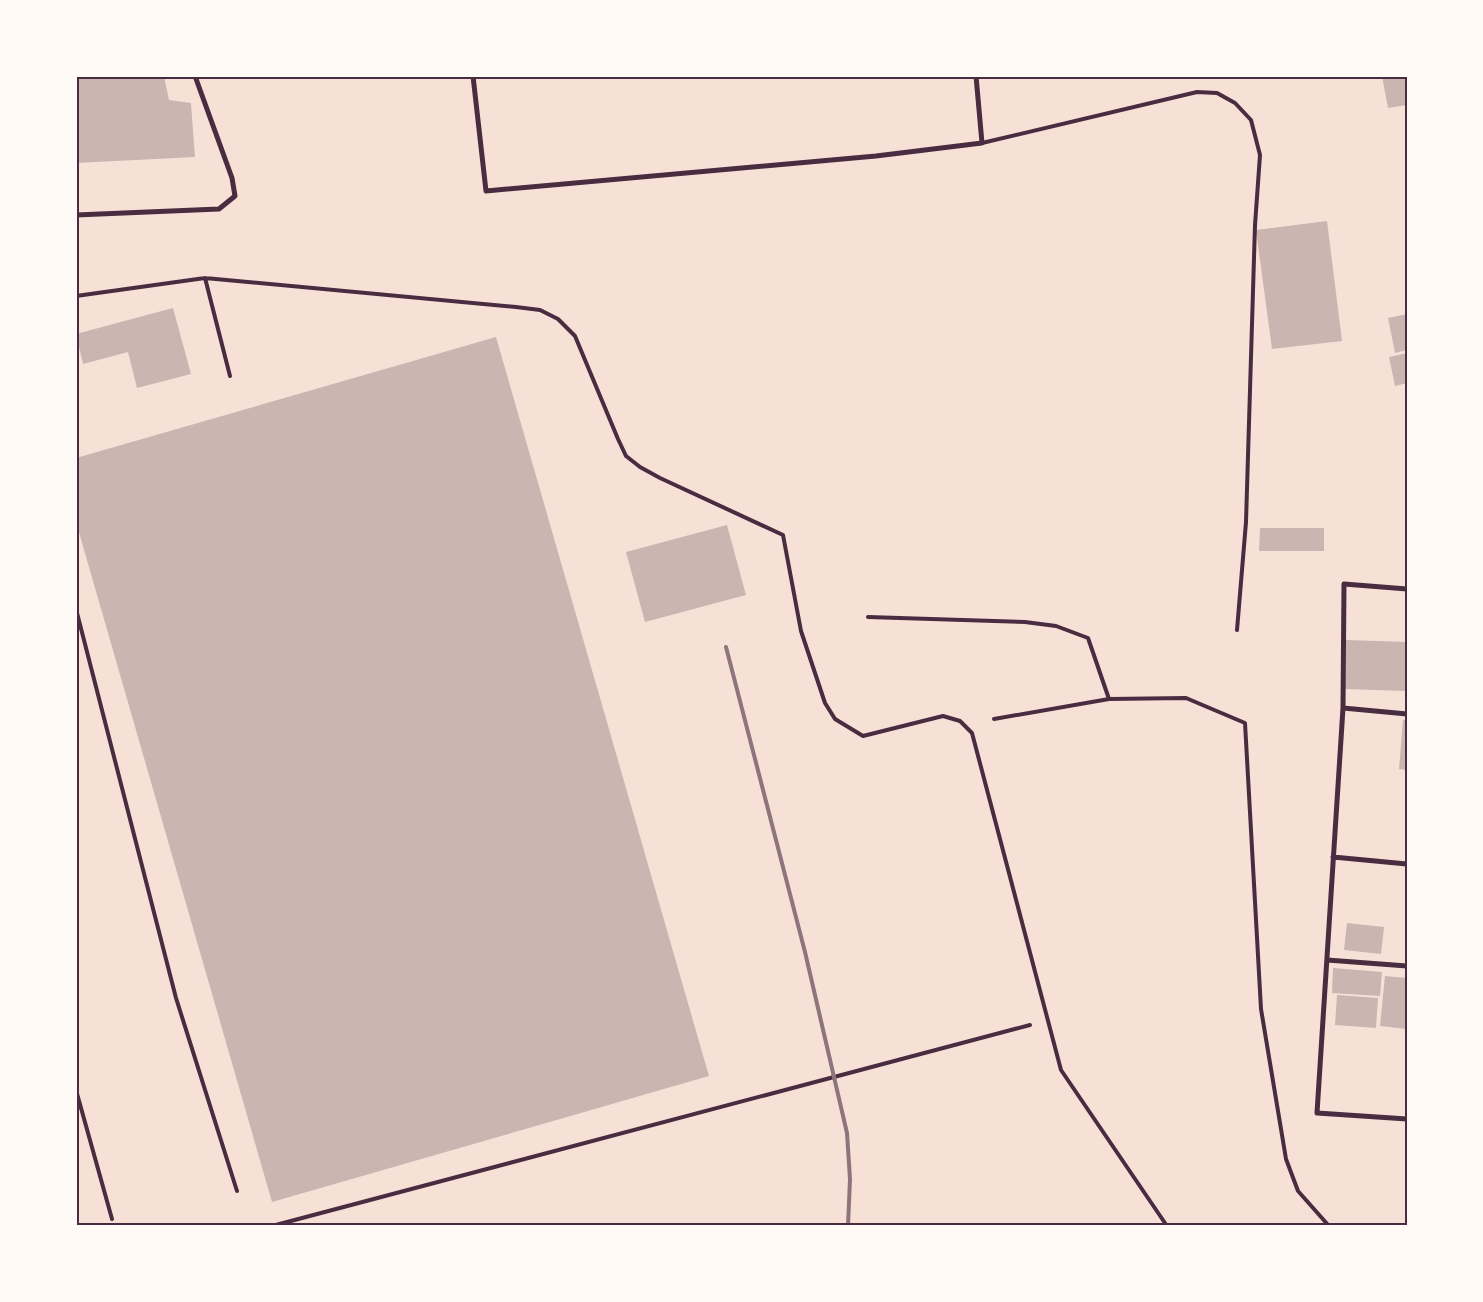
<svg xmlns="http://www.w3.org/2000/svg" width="1483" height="1302" viewBox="0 0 1483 1302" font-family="Cabin,sans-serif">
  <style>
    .building { fill: #ccb4b1 }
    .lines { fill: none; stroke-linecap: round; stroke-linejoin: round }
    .service { stroke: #4a2c40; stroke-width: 4 }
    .minor { stroke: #4a2c40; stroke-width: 5 }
    .rail { stroke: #8f747c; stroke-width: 4 }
    .neatline { fill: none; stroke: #4a2c40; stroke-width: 2 }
  </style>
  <rect width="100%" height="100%" fill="#f7e1d7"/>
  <path class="building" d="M 76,76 L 164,76 L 169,100 L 191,103 L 195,157 L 76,163 Z
    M 1382,76 L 1407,76 L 1407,105 L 1388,108 Z
    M 1327,221 L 1342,341 L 1272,349 L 1256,230 Z
    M 173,308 L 191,374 L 137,388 L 128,352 L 83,364 L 76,334 Z
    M 1407,314 L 1407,350 L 1395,353 L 1388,318 Z
    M 496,337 L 709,1076 L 272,1202 L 76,522 L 76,458 Z
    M 1407,353 L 1407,383 L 1395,386 L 1389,357 Z
    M 727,525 L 746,595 L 645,622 L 626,552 Z
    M 1260,528 L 1324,528 L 1324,551 L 1259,551 Z
    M 1346,640 L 1407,642 L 1405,691 L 1345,689 Z
    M 1403,720 L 1407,720 L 1407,770 L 1399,769 Z
    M 1347,923 L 1384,927 L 1381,954 L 1344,950 Z
    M 1333,968 L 1382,972 L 1380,996 L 1332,993 Z
    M 1385,976 L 1407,978 L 1407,1029 L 1380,1026 Z
    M 1337,995 L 1378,998 L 1376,1028 L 1335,1025 Z"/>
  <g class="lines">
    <path class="service" d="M 982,143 L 1197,92 L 1217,93 L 1235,103 L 1251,120 L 1260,155 L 1255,225 L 1246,522 L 1237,630
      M 205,278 L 230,376
      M 76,296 L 205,278 L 516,307 L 540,310 L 558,319 L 575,336 L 618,439 L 626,456 L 640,467 L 660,478 L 783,535 L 801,631 L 825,703 L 835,719 L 863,736 L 943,716 L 960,721 L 972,733 L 1061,1070 L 1167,1226
      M 76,609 L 176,998 L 237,1191
      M 868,617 L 1025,622 L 1056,626 L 1088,638 L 1109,699
      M 994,719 L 1109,699 L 1186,698 L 1245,723 L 1261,1009 L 1286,1159 L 1298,1191 L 1329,1226
      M 76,1090 L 112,1219
      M 272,1226 L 1030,1025"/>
    <path class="minor" d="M 473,76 L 486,191 L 876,156 L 982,143 L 976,76
      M 76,215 L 219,209 L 235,196 L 232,178 L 195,76
      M 1407,589 L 1344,584 L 1343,708 L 1317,1113 L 1407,1119
      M 1343,708 L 1407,714
      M 1333,857 L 1407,864
      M 1327,960 L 1407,966"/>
    <path class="rail" d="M 726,647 L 805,952 L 847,1133 L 850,1179 L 848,1226"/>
  </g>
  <rect width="1483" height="1302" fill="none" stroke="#fffaf5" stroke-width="155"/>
  <rect x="78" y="78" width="1328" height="1146" class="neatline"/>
</svg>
